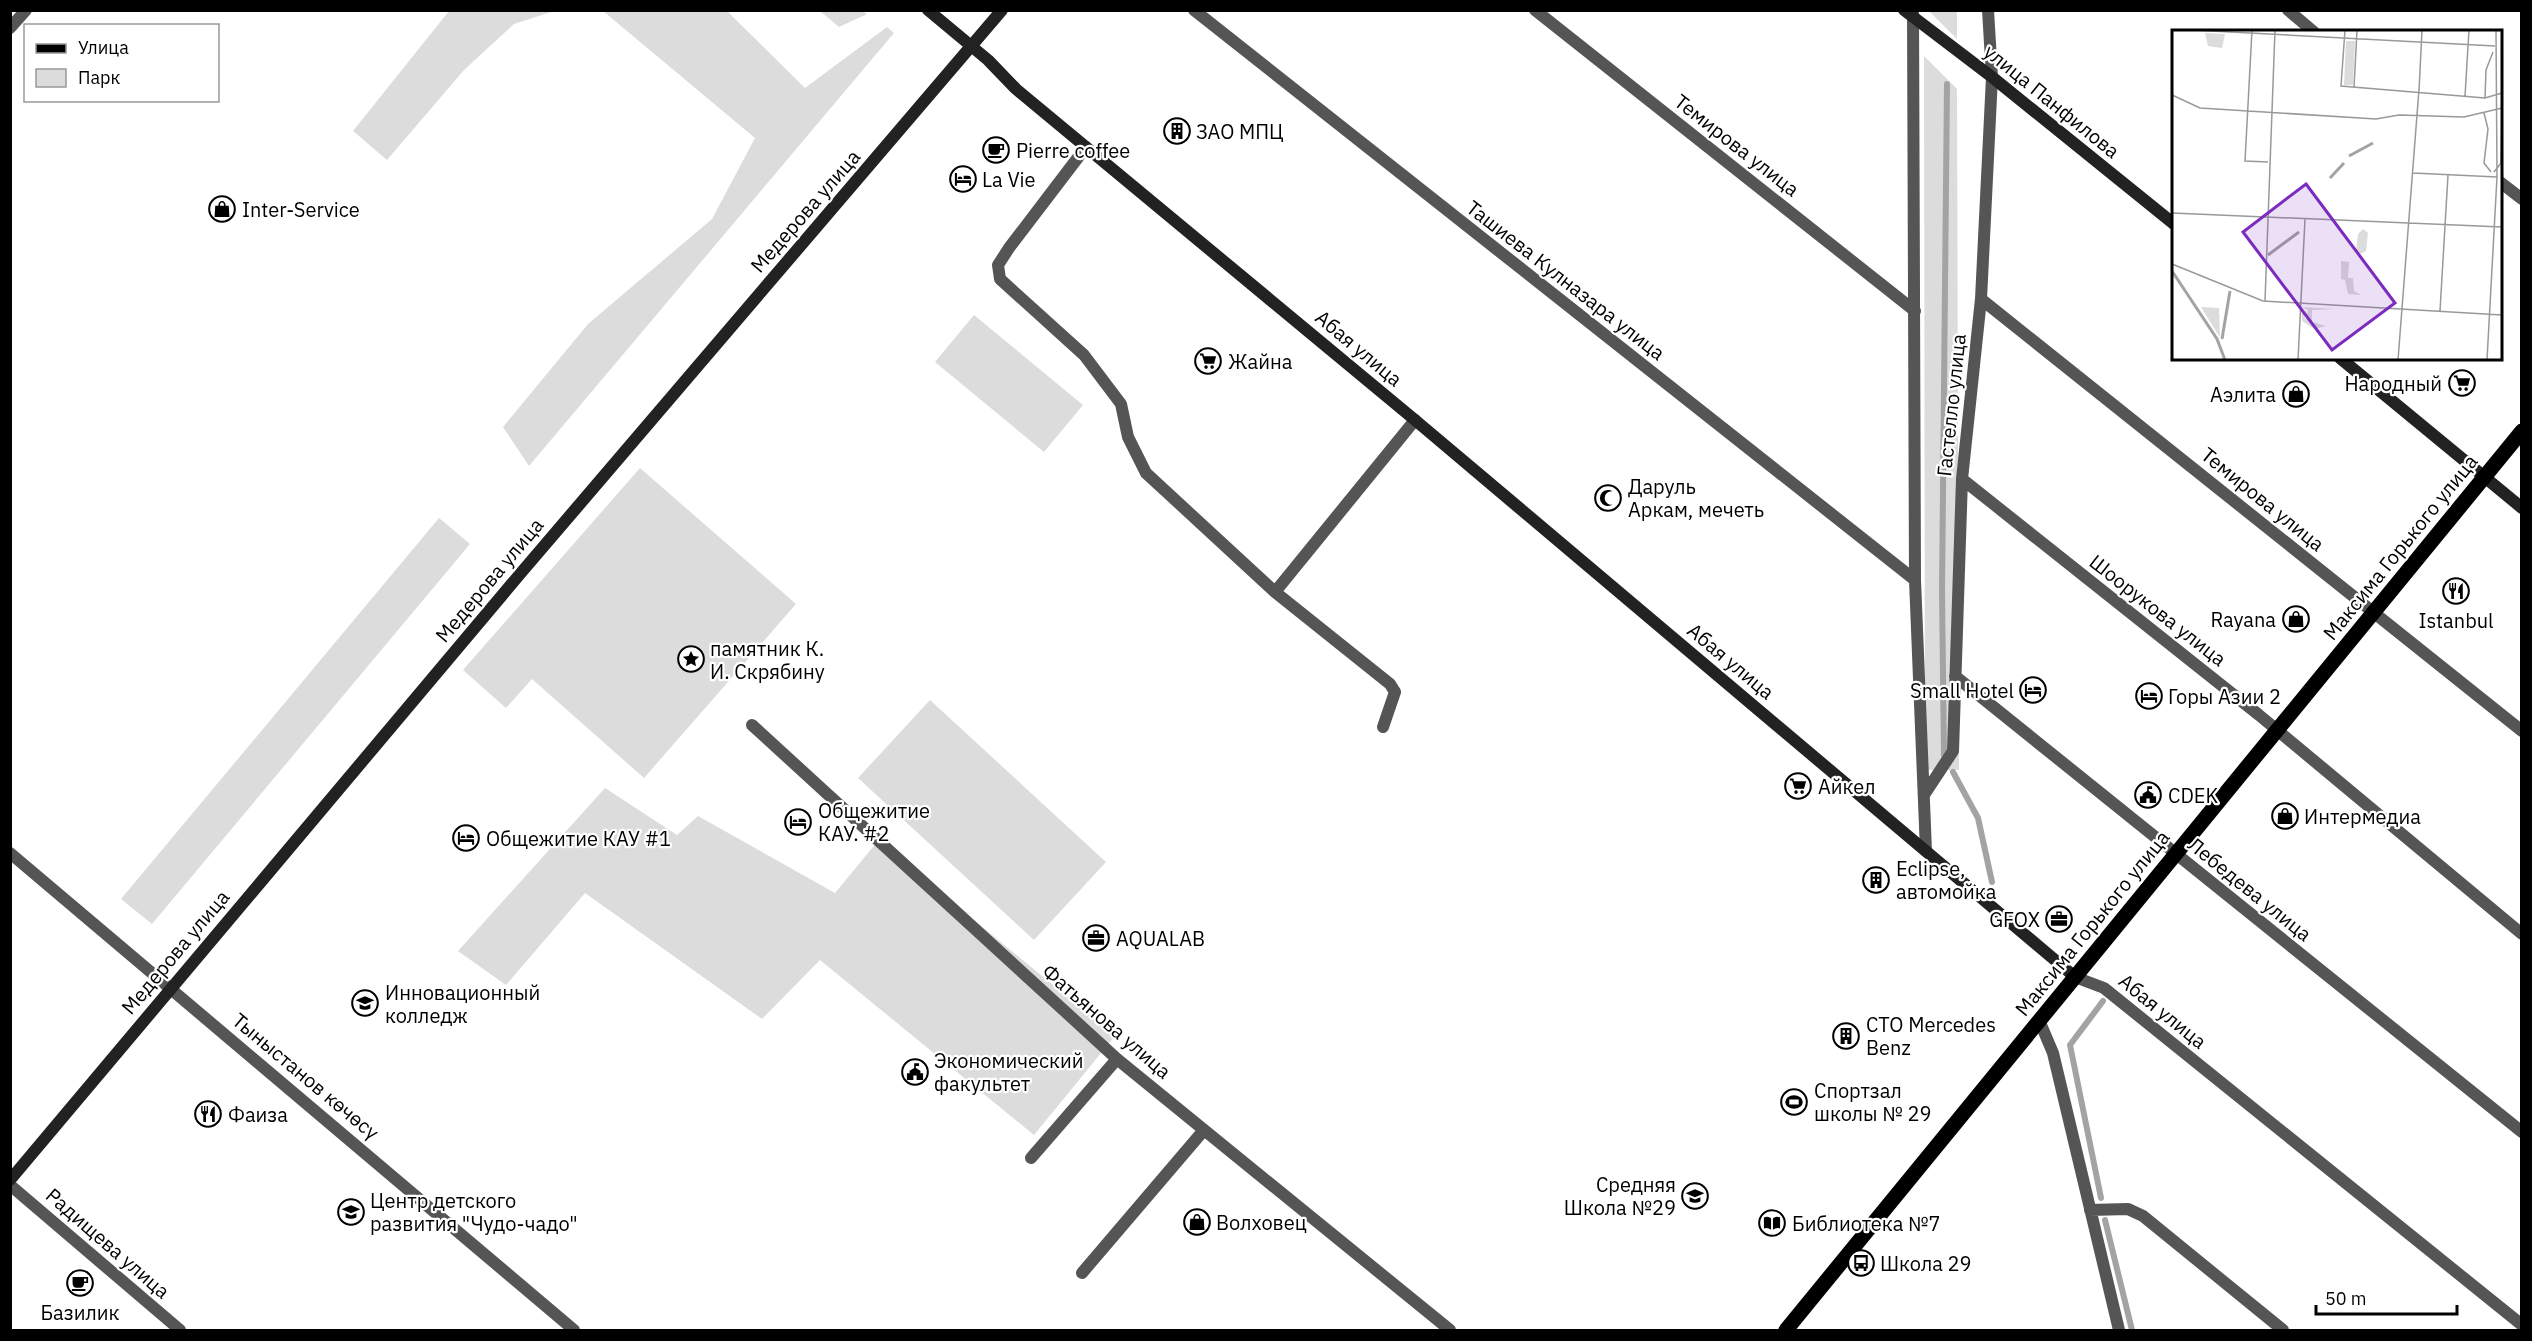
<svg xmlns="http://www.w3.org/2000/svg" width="2532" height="1341" viewBox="0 0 2532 1341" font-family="'IBM Plex Sans',sans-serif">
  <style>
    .green { fill: #dcdcdc }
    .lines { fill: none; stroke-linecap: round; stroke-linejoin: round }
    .stream { stroke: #a3a3a3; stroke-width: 6 }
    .street { stroke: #555; stroke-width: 12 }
    .secondary { stroke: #222; stroke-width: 12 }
    .primary { stroke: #000; stroke-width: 15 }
    .labels { text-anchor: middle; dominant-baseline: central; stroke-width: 4.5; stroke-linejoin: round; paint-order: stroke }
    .street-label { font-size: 20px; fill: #000; stroke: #fff }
    .poi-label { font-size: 20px; fill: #000; stroke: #fff; text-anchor: start }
    .inset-river { fill: none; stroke: #a3a3a3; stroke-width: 3 }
    .inset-road { fill: none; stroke: #999; stroke-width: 1.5 }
    .view { fill: #7b2cbf; fill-opacity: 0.15; stroke: #7b2cbf; stroke-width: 3 }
    .inset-edge { fill: none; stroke: #000; stroke-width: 3 }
  </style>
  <rect width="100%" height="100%" fill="#fff"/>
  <path class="green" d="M 449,11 L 568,11 L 551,12 L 514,24 L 464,70 L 387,160 L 353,131 Z
    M 603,11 L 727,11 L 805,88 L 887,27 L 894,33 L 529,466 L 503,427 L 588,324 L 712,219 L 755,138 Z
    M 820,11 L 862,11 L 867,14 L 839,27 Z
    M 1929,11 L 1957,11 L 1957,39 Z
    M 1924,56 L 1957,89 L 1959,770 L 1925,770 Z
    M 974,315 L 1083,405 L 1044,452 L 935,362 Z
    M 640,468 L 796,604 L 644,778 L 532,679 L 506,708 L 463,670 Z
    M 439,518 L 470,544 L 152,924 L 121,899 Z
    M 930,700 L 1106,862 L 1034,940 L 858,778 Z
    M 605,788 L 677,835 L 698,816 L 835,893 L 878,841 L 1115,1036 L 1034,1135 L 820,960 L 762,1019 L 585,893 L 506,985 L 458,951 Z"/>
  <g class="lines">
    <path class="stream" d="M 1944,755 L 1942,591 L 1947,84
      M 1953,772 L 1978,818 L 1992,882
      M 2101,1198 L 2070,1045 L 2103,1001
      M 2105,1220 L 2132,1330"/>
    <path class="street" d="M 1194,10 L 1915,580
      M 1535,10 L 1915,311
      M 1913,10 L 1915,580 L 1926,851
      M 2288,10 L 2314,32
      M 10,28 L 26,10
      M 1086,147 L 1009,248 L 998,265 L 1000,279 L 1084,355 L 1121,404 L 1128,437 L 1146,473 L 1275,592 L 1415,420
      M 2500,182 L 2522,199
      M 1981,299 L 2522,731
      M 1962,479 L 2259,715 L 2522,934
      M 1275,592 L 1390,684 L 1395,692 L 1383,727
      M 1955,676 L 2522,1132
      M 752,725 L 1117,1059 L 1450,1330
      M 1924,795 L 1953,751 L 1962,479 L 1981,299 L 1992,77 L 1988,10
      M 10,853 L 574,1330
      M 2075,977 L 2104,988 L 2522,1325
      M 2039,1020 L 2053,1053 L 2119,1330
      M 1031,1158 L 1117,1059
      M 10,1185 L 180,1330
      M 2090,1210 L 2128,1209 L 2143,1216 L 2283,1330
      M 1082,1273 L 1204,1130"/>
    <path class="secondary" d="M 928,10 L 988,60 L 1016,89 L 1415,420 L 2075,977
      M 1904,10 L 1992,77 L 2174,224
      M 2340,358 L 2522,508
      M 10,1180 L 520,574 L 1002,10"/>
    <path class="primary" d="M 1786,1330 L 2522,431"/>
  </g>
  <defs>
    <g id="building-ring" transform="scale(1.35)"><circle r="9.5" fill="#fff" stroke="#000" stroke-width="1.5"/><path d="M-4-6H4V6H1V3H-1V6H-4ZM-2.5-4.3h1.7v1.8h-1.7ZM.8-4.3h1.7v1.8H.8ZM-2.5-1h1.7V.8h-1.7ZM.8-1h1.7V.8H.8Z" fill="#000"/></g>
    <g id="cafe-ring" transform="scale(1.35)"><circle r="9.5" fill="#fff" stroke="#000" stroke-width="1.5"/><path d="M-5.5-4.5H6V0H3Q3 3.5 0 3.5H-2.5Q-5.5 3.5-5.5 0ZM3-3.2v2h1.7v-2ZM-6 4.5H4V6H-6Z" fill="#000"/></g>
    <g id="hotel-ring" transform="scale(1.35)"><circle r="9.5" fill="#fff" stroke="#000" stroke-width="1.5"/><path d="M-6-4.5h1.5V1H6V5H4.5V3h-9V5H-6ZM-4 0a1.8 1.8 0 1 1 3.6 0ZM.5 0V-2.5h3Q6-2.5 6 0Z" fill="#000"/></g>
    <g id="shop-ring" transform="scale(1.35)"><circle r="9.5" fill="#fff" stroke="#000" stroke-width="1.5"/><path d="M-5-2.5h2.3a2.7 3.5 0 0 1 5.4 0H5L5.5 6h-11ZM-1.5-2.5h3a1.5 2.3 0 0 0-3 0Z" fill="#000"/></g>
    <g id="supermarket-ring" transform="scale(1.35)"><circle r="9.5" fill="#fff" stroke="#000" stroke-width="1.5"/><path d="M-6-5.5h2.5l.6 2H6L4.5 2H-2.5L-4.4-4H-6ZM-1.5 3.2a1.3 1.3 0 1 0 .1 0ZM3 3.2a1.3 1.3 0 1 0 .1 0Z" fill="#000"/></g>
    <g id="mosque-ring" transform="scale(1.35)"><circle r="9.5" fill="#fff" stroke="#000" stroke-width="1.5"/><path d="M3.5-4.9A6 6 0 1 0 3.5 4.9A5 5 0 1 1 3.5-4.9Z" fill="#000"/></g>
    <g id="restaurant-ring" transform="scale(1.35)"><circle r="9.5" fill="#fff" stroke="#000" stroke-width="1.5"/><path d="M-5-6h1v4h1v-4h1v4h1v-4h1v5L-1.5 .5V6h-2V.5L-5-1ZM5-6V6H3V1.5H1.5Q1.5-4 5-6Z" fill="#000"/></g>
    <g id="sight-ring" transform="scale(1.35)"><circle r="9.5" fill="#fff" stroke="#000" stroke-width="1.5"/><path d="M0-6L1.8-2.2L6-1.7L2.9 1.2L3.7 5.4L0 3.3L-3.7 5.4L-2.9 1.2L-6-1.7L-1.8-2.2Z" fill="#000"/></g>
    <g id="civic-ring" transform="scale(1.35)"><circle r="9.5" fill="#fff" stroke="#000" stroke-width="1.5"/><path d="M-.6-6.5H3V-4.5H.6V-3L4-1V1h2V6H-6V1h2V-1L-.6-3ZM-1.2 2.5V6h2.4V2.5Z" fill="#000"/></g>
    <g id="office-ring" transform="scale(1.35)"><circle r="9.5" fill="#fff" stroke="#000" stroke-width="1.5"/><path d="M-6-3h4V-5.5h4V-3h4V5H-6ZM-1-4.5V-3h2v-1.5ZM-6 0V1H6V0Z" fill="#000"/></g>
    <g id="university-ring" transform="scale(1.35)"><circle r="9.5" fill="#fff" stroke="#000" stroke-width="1.5"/><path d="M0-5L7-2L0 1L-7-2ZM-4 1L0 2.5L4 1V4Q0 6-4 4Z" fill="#000"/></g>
    <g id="stadium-ring" transform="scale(1.35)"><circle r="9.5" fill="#fff" stroke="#000" stroke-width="1.5"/><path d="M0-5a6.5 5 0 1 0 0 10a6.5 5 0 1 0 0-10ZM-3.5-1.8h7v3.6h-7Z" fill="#000"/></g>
    <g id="school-ring" transform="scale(1.35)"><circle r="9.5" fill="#fff" stroke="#000" stroke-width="1.5"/><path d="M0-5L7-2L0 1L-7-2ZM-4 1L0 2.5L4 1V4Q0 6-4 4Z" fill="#000"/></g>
    <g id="library-ring" transform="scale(1.35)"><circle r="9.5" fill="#fff" stroke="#000" stroke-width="1.5"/><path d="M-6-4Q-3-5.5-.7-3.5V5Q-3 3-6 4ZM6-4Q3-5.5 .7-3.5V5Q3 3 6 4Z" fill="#000"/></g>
    <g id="bus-ring" transform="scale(1.35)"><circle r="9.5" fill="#fff" stroke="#000" stroke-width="1.5"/><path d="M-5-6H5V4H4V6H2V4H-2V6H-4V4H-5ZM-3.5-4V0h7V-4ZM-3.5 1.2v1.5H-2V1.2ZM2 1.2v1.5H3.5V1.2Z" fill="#000"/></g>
  </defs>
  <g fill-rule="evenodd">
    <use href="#building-ring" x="1177" y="131"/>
    <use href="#cafe-ring" x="996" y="150"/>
    <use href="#hotel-ring" x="963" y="179"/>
    <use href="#shop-ring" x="222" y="209"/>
    <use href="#supermarket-ring" x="1208" y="361"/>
    <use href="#supermarket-ring" x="2462" y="383"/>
    <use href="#shop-ring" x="2296" y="394"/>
    <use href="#mosque-ring" x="1608" y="498"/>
    <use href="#restaurant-ring" x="2456" y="591"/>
    <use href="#shop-ring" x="2296" y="619"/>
    <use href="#sight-ring" x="691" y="659"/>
    <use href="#hotel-ring" x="2033" y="690"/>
    <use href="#hotel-ring" x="2149" y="696"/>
    <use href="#supermarket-ring" x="1798" y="786"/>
    <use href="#civic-ring" x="2148" y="795"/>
    <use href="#shop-ring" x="2285" y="816"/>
    <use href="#hotel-ring" x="798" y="822"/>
    <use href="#hotel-ring" x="466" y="838"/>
    <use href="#building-ring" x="1876" y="880"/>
    <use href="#office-ring" x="2059" y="919"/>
    <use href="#office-ring" x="1096" y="938"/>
    <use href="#university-ring" x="365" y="1003"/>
    <use href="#building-ring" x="1846" y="1036"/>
    <use href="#civic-ring" x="915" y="1072"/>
    <use href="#stadium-ring" x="1794" y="1102"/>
    <use href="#restaurant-ring" x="208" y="1114"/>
    <use href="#school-ring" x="1695" y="1196"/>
    <use href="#school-ring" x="351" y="1212"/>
    <use href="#shop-ring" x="1197" y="1222"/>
    <use href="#library-ring" x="1772" y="1223"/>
    <use href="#bus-ring" x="1861" y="1263"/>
    <use href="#cafe-ring" x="80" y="1283"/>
  </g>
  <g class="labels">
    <g class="street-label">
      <text transform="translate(2052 101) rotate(39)">улица Панфилова</text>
      <text transform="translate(1737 145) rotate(38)">Темирова улица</text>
      <text transform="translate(805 211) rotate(-49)">Медерова улица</text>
      <text transform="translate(1566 280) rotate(38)">Ташиева Кулназара улица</text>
      <text transform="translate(1359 348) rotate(40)">Абая улица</text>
      <text transform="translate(1951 405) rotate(-84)">Гастелло улица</text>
      <text transform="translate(2263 499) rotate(39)">Темирова улица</text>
      <text transform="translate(2400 547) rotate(-51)">Максима Горького улица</text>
      <text transform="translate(489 580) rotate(-50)">Медерова улица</text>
      <text transform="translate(2158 610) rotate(38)">Шоорукова улица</text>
      <text transform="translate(1731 661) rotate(40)">Абая улица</text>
      <text transform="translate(2250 889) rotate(39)">Лебедева улица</text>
      <text transform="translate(2092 923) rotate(-51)">Максима Горького улица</text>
      <text transform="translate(175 952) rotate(-50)">Медерова улица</text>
      <text transform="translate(2163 1011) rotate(39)">Абая улица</text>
      <text transform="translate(1107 1021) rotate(41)">Фатьянова улица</text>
      <text transform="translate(306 1076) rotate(40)">Тыныстанов көчөсү</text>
      <text transform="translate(108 1243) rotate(41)">Радищева улица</text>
    </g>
    <g class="poi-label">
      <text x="1196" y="131">ЗАО МПЦ</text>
      <text x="1016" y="150">Рierre coffee</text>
      <text x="982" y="179">La Vie</text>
      <text x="242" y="209">Inter-Service</text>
      <text x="1228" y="361">Жайна</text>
      <text x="2442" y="383" text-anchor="end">Народный</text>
      <text x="2276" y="394" text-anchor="end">Аэлита</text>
      <text x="1628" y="486">Даруль<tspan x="1628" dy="23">Аркам, мечеть</tspan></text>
      <text x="2276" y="619" text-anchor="end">Rayana</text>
      <text x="2456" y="620" text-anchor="middle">Istanbul</text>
      <text x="710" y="648">памятник К.<tspan x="710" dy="23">И. Скрябину</tspan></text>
      <text x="2014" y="690" text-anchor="end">Small Hotel</text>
      <text x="2168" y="696">Горы Азии 2</text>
      <text x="1818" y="786">Айкел</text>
      <text x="2168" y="795">CDEK</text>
      <text x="818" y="810">Общежитие<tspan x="818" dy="23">КАУ. #2</tspan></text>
      <text x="2304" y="816">Интермедиа</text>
      <text x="486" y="838">Общежитие КАУ #1</text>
      <text x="1896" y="868">Eclipse,<tspan x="1896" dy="23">автомойка</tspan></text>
      <text x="2040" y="919" text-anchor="end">GFOX</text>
      <text x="1116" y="938">AQUALAB</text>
      <text x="385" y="992">Инновационный<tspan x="385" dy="23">колледж</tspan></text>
      <text x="1866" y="1024">СТО Mercedes<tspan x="1866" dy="23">Benz</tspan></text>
      <text x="934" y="1060">Экономический<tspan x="934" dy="23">факультет</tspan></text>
      <text x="1814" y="1090">Спортзал<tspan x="1814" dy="23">школы № 29</tspan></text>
      <text x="228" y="1114">Фаиза</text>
      <text x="1676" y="1184" text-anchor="end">Средняя<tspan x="1676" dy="23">Школа №29</tspan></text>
      <text x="370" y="1200">Центр детского<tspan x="370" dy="23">развития "Чудо-чадо"</tspan></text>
      <text x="1216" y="1222">Волховец</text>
      <text x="1792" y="1223">Библиотека №7</text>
      <text x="1880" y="1263">Школа 29</text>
      <text x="80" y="1312" text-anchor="middle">Базилик</text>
    </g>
  </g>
  <g transform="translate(2172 30)">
    <rect width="330" height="330" fill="#fff"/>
    <path d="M 33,3 L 53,4 L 50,18 L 36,16 ZM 174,11 L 183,11 L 181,55 L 172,55 ZM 191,199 L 196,203 L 194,221 L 188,224 L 184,220 L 186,204 ZM 169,231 L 177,232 L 176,248 L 181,248 L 182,261 L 189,265 L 176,264 L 173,250 L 169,249 ZM 29,277 L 47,278 L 48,307 L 45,303 ZM 130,277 L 163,279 L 140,280 L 140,292 L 154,296 L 142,299 L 130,291 L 130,279 L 134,290 L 136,280 Z" fill="#dcdcdc"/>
    <path class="inset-river" d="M 177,126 L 201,113M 158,148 L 172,133M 96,225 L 127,202M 0,241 L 45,309 L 53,330M 50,309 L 58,261"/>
    <path class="inset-road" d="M 20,0 L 323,16M 80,0 L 73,131 L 96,132M 173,0 L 169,56 L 313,68 L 330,63M 182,58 L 185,0M 247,61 L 250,0M 0,65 L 28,78 L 204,89 L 227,85 L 292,87 L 330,78M 293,66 L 297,0M 313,68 L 314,40 L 321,22M 312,83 L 316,99 L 312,133 L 319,142M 322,142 L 329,133 L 330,78M 241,143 L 325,147M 0,183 L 330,197M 0,234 L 91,271 L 330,285M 93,271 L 103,0M 268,281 L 276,145M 126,330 L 133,189M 226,330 L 247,59M 315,330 L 325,147 L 324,0"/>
    <path class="view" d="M 134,154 L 223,273 L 160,320 L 71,202 Z"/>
    <rect width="330" height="330" class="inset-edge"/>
  </g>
  <rect width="2532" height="1341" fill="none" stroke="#000000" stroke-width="24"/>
  <rect x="24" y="24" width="195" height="78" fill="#ffffff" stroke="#999999" stroke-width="1.5"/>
  <rect x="36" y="44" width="30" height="9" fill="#000000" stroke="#999999" stroke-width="1.5"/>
  <text x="78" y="54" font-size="18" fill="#000000">Улица</text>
  <rect x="36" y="69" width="30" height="18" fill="#dcdcdc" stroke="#999999" stroke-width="1.5"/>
  <text x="78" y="84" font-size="18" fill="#000000">Парк</text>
  <path d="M2316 1305v9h141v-9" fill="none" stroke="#000000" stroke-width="3"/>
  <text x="2325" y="1305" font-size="18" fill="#000000" stroke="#ffffff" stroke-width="4.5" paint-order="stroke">50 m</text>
</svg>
